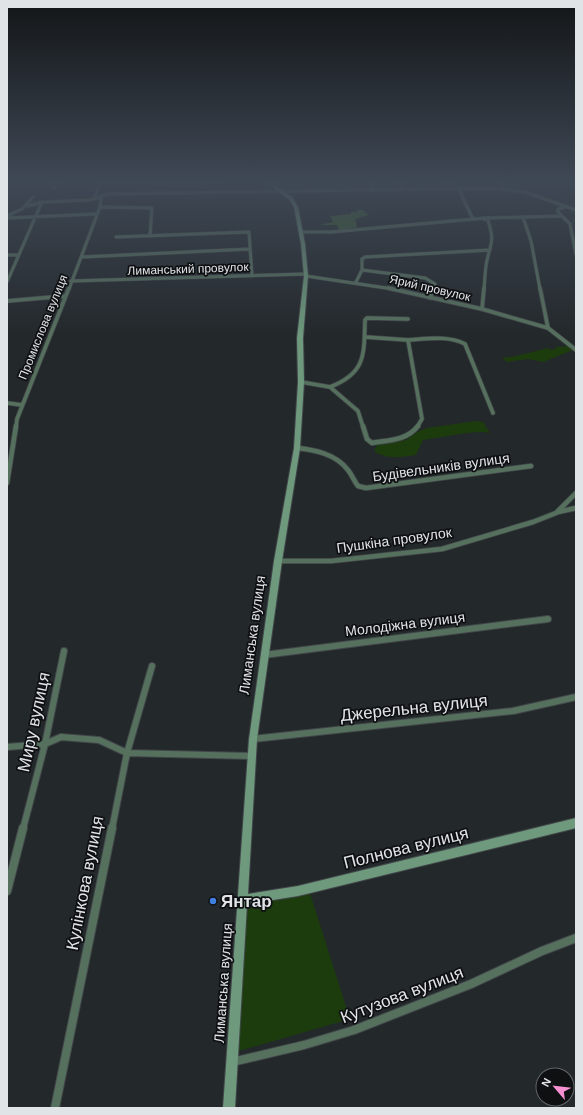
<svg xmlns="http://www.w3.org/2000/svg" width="583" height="1115" viewBox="0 0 583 1115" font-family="Helvetica,sans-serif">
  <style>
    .green { fill: #1c3c0e }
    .forest { fill: #3e6530 }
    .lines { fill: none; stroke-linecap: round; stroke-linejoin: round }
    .stream { stroke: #1b5053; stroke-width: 1 }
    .street-far4-casing { stroke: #414649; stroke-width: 4 }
    .street-far3-casing { stroke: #414649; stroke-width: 5 }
    .street-far2-casing { stroke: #414649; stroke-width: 6 }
    .street-far1-casing { stroke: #414649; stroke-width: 8 }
    .street-casing { stroke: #414649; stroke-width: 10 }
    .secondary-casing { stroke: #414649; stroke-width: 2 }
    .street-far4 { stroke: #56705e; stroke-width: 3 }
    .street-far3 { stroke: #56705e; stroke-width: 3.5 }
    .street-far2 { stroke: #56705e; stroke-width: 4.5 }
    .street-far1 { stroke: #56705e; stroke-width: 6 }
    .street { stroke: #56705e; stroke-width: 8 }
    .secondary { fill: #6e997d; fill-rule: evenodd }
    .shaded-wall { fill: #4d2d1b }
    .shop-dot { fill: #3f7fe0; stroke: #0e1012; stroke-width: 1.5 }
    .labels { text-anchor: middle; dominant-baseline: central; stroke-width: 3.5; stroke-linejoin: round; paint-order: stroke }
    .far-street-label { font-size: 12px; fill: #e1e4e7; stroke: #0e1012 }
    .street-label { font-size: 14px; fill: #e1e4e7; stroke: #0e1012 }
    .near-street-label { font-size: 17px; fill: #e1e4e7; stroke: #0e1012 }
    .near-poi-label { font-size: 17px; font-weight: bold; fill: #e1e4e7; stroke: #0e1012; text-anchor: start }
  </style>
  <rect width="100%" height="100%" fill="#23282b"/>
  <path class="green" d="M 568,346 L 573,350 L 543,362 L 528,359 L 507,362 L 502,358 L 516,356 L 548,348 L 551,350 L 556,349 L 555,347 Z
    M 476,421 L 483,422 L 490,433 L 482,432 L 466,433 L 423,440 L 416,455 C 402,457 386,460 374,451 L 377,445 L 406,440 L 419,431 L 427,428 Z
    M 310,893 L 350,1019 L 239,1051 L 237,1042 L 247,911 L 256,901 Z"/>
  <path class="forest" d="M 357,210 L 364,210 L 364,212 L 369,215 L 355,219 L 357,227 L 339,230 L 337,225 L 319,225 L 333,222 L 330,216 L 351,214 L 351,212 L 358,212 Z"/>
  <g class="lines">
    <path class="stream" d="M 552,180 L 560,187 L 558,188 L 560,189 L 554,193 L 564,198 L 571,205 L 576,204
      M 576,207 L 572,208 L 572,213 L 576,215
      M 576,216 L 572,223 L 576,227"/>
    <g class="street-far4-casing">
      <path id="street-far4" d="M 370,180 L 374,189
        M 400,180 L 402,188
        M 447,180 L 450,188
        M 498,180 L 503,188
        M 100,181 L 220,181
        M 54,188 L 58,180
        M 458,188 L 473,219
        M 28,206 L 42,202 L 90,200 L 108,194 L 492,188 L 525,192 L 576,210
        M 100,207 L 152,208 L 150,236
        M 565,207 L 558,209 L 558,212 L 570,224 L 576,254
        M 7,216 L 22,209 L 33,197
        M 523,217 L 531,241 L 540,289
        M 7,218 L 96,214
        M 484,219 L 488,220 C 494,240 492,241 487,260 C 485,269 485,279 484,289
        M 301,232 L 331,232 L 485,218 L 561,216
        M 116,237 L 249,232 L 252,276
        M 7,255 L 19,255
        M 82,257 L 250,249
        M 362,270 L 425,278 L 435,284 L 433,289
        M 306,276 L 393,289
        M 71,281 L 306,274
        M 7,282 L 42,202
        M 356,282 L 362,270 L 362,259 L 365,257 L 490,250
        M 69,289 L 100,207 L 101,199 L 95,196 L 101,180"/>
    </g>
    <g class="street-far3-casing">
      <path id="street-far3" d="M 388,288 L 482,309 L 548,328 L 576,350
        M 540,288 L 548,328
        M 430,298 L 434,288
        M 7,301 L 65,296
        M 482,309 L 484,288
        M 365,337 L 408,340 L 422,419 L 417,427
        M 408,340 C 426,339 448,335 465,344 L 493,413
        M 301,382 L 330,387
        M 7,403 L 22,405
        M 16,427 L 17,419 L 69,288
        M 363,427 L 358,411 L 330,387 C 366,373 364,355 365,320 L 367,318 L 408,319"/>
    </g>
    <g class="street-far2-casing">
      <path id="street-far2" d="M 363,426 L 367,439 L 372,443 C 389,440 406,441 418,426
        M 297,448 C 315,450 336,454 348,470 C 352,475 354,481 358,486 L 366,488 L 531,466
        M 7,483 L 16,426
        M 558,512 L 576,508
        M 278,561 L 331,561 L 442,549 L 533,522 L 556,513 L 576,493"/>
    </g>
    <g class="street-far1-casing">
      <path id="street-far1" d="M 264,655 L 548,619
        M 253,739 L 513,711 L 576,697
        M 7,747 L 45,744 L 61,737 L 99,740 L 127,753 L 251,756
        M 23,829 L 45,744 L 64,651
        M 112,829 L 127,753 L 152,666"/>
    </g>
    <g class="street-casing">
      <path id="street" d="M 7,891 L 23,828
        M 232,1062 L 304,1045 L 354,1030 L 471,984 L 542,951 L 576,938
        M 55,1108 L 112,828"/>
    </g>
    <g class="secondary-casing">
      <path id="secondary" d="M 268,180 L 271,180 L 277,187 L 292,197 L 298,207 L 305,244 L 308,276 L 303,338 L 304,382 L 300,448 L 282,561 L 257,739 L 248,894 L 298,886 L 576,818 L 576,828 L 298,896 L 247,904 L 235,1108 L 223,1108 L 249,739 L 274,561 L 294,448 L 298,382 L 297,338 L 304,276 L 301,244 L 294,207 L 289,199 L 275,189 Z"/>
    </g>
    <use href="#street-far4" class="street-far4"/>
    <use href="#street-far3" class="street-far3"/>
    <use href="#street-far2" class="street-far2"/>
    <use href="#street-far1" class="street-far1"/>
    <use href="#street" class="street"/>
    <use href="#secondary" class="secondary"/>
  </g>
  <path class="shaded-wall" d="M 7,180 L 10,180 L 7,186 Z"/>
  <linearGradient id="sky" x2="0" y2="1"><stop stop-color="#131618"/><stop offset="0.54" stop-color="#3f4855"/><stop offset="1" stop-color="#3f4855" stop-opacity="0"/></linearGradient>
  <rect width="583" height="336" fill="url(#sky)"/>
  <circle class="shop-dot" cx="213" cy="901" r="4"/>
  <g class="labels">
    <g class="far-street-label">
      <text transform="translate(188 269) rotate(-2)">Лиманський провулок</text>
      <text transform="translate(430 288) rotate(13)">Ярий провулок</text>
      <text transform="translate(43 327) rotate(-68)">Промислова вулиця</text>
    </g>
    <g class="street-label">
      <text transform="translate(441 467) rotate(-8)">Будівельників вулиця</text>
      <text transform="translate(394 540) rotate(-8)">Пушкіна провулок</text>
      <text transform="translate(405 624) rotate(-7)">Молодіжна вулиця</text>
      <text transform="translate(252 635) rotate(-82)">Лиманська вулиця</text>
      <text transform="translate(223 983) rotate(-86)">Лиманська вулиця</text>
    </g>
    <g class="near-street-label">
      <text transform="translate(414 708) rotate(-6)">Джерельна вулиця</text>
      <text transform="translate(34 722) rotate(-78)">Миру вулиця</text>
      <text transform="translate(406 848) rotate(-14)">Полнова вулиця</text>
      <text transform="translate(85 883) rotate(-79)">Кулінкова вулиця</text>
      <text transform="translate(402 995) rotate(-21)">Кутузова вулиця</text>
    </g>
    <g class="near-poi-label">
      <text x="221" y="901">Янтар</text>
    </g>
  </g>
  <rect width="583" height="1115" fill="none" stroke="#e1e4e7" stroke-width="16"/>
  <g transform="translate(555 1087) rotate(298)"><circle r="19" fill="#0e1012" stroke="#626567"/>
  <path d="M0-3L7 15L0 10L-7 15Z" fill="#f591d2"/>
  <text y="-6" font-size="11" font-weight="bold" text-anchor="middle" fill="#e1e4e7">N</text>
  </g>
</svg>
